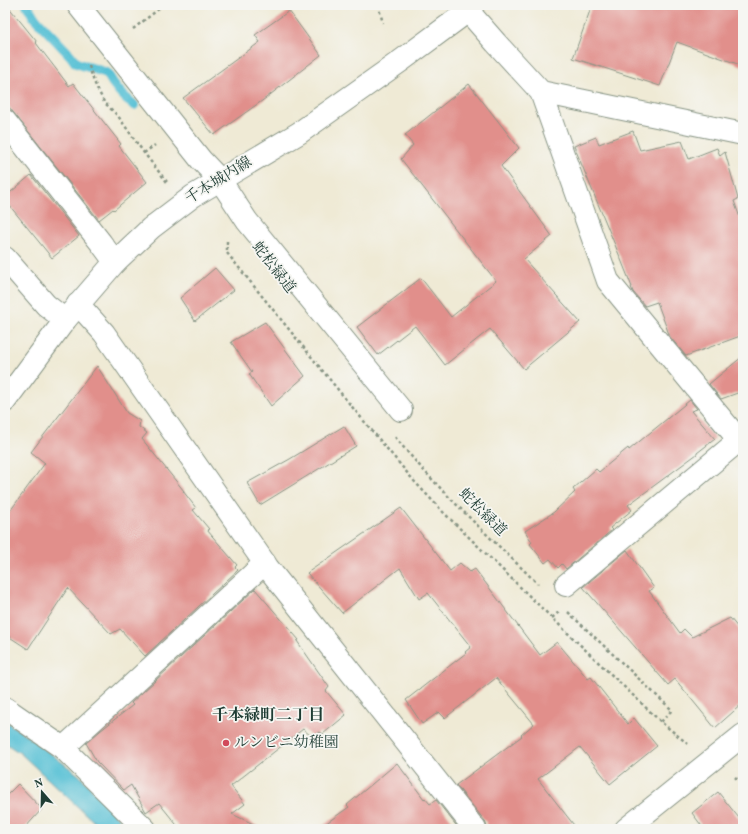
<svg xmlns="http://www.w3.org/2000/svg" width="748" height="834" viewBox="0 0 748 834" font-family="Vollkorn,'Noto Serif JP',serif">
  <style>
    .water { fill: #58c1d5; stroke: #3c7f84 }
    .lines { fill: none; stroke-linecap: round; stroke-linejoin: round }
    .stream { stroke: #58c1d5; stroke-width: 10 }
    .building { fill: #e18f8b }
    .minor-casing { stroke: #879484; stroke-width: 24 }
    .major-casing { stroke: #879484; stroke-width: 24 }
    .path { stroke: #879484; stroke-width: 2.5; stroke-dasharray: 3 3; stroke-linecap: butt }
    .minor { stroke: #fff; stroke-width: 22 }
    .major { stroke: #fff; stroke-width: 22 }
    .poi-dot { fill: #d1495b; stroke: #f6f6f2; stroke-width: 1.5 }
    .labels { text-anchor: middle; dominant-baseline: central; stroke-width: 3.5; stroke-linejoin: round; paint-order: stroke }
    .street-label { font-size: 15px; fill: #1f3d34; stroke: #f6f6f2 }
    .poi-label { font-size: 15px; fill: #1f3d34; stroke: #f6f6f2; text-anchor: start }
    .neighbourhood-label { font-size: 16px; font-weight: bold; fill: #1f3d34; stroke: #f6f6f2 }
  </style>
  <rect width="100%" height="100%" fill="#f6f6f2"/>
  <filter id="ink" filterUnits="userSpaceOnUse"><feTurbulence type="fractalNoise" baseFrequency=".025" numOctaves="2"/><feDisplacementMap in="SourceGraphic" scale="8" xChannelSelector="R" yChannelSelector="G"/><feConvolveMatrix kernelMatrix="1 2 1 2 8 2 1 2 1" color-interpolation-filters="sRGB"/></filter>
  <filter id="wash" filterUnits="userSpaceOnUse"><feTurbulence type="fractalNoise" baseFrequency=".012" numOctaves="4" result="noise"/><feDisplacementMap in="SourceGraphic" scale="16" xChannelSelector="R" yChannelSelector="G"/><feGaussianBlur stdDeviation="0.9" result="paint"/><feColorMatrix in="noise" values="0 0 0 0 0 0 0 0 0 0 0 0 0 0 0 0 0 1.4 0 .05"/><feComposite in="paint" operator="in"/></filter>
  <g filter="url(#wash)">
    <rect width="100%" height="100%" fill="#efead5"/>
    <path class="water" d="M 5,721 L 30,738 L 80,776 L 128,829 L 100,829 L 92,820 L 20,753 L 5,743 Z"/>
    <g class="lines">
      <path class="stream" d="M 27,5 L 34,17 L 71,56 L 76,63 L 107,73 C 114,87 122,95 134,105"/>
    </g>
    <g id="blocks">
      <path class="building" d="M 5,5 L 7,5 L 37,42 L 36,43 L 69,86 L 73,83 L 121,144 L 119,146 L 147,182 L 114,210 L 113,209 L 99,220 L 5,102 Z
        M 592,5 L 743,5 L 743,66 L 677,42 L 660,86 L 573,58 Z
        M 289,11 L 321,55 L 266,98 L 214,135 L 183,98 L 260,42 L 255,35 Z
        M 469,84 L 519,148 L 501,166 L 552,236 L 524,259 L 580,322 L 524,369 L 490,329 L 445,365 L 415,326 L 378,355 L 357,327 L 421,278 L 451,317 L 496,281 L 401,159 L 413,145 L 405,135 Z
        M 633,131 L 640,150 L 682,141 L 689,159 L 717,148 L 720,156 L 725,152 L 738,199 L 734,201 L 743,226 L 743,335 L 686,356 L 670,337 L 657,302 L 645,306 L 633,292 L 631,287 L 632,287 L 620,257 L 574,146 L 596,137 L 599,144 Z
        M 31,175 L 79,236 L 52,258 L 5,200 L 5,197 Z
        M 215,268 L 234,290 L 195,321 L 180,298 Z
        M 265,322 L 305,376 L 271,406 L 249,374 L 252,372 L 231,342 Z
        M 743,356 L 743,391 L 721,399 L 709,384 Z
        M 97,366 L 127,413 L 140,421 L 139,427 L 147,433 L 142,439 L 184,491 L 183,491 L 196,508 L 193,510 L 209,529 L 207,530 L 237,565 L 235,567 L 238,570 L 145,656 L 120,629 L 111,634 L 68,588 L 28,649 L 5,634 L 5,518 L 45,463 L 31,452 Z
        M 690,400 L 697,409 L 691,411 L 715,439 L 697,453 L 697,454 L 628,505 L 632,510 L 610,528 L 612,530 L 566,569 L 562,564 L 558,568 L 550,559 L 545,563 L 530,544 L 532,542 L 525,531 L 554,512 L 575,492 L 573,489 L 596,469 L 599,472 L 628,448 L 629,450 Z
        M 344,426 L 356,446 L 260,505 L 247,483 L 290,459 Z
        M 401,508 L 450,571 L 460,563 L 470,572 L 475,569 L 540,655 L 557,642 L 588,679 L 591,677 L 628,724 L 634,718 L 657,746 L 610,784 L 580,747 L 538,779 L 577,829 L 487,829 L 487,827 L 485,821 L 456,785 L 522,736 L 521,735 L 534,724 L 496,678 L 445,718 L 439,712 L 422,724 L 406,700 L 466,653 L 465,652 L 471,647 L 428,593 L 419,599 L 400,568 L 342,613 L 307,573 Z
        M 627,550 L 654,588 L 649,591 L 680,633 L 684,629 L 692,637 L 730,618 L 743,634 L 743,703 L 715,728 L 675,679 L 668,685 L 583,587 Z
        M 255,589 L 299,640 L 297,641 L 329,687 L 326,691 L 346,715 L 323,734 L 320,732 L 312,737 L 303,729 L 231,786 L 245,804 L 232,814 L 264,829 L 180,829 L 159,803 L 146,812 L 131,785 L 124,790 L 97,762 L 86,743 L 100,731 L 133,705 L 131,703 Z
        M 397,763 L 424,799 L 425,798 L 430,804 L 436,800 L 459,829 L 318,829 L 349,807 L 347,805 Z
        M 18,784 L 42,809 L 24,829 L 5,829 L 5,797 Z
        M 718,792 L 743,823 L 743,829 L 704,829 L 692,813 Z"/>
    </g>
  </g>
  <g filter="url(#ink)">
    <use href="#blocks" fill-opacity="0" stroke="#879484" stroke-width="1"/>
    <g class="lines">
      <g class="minor-casing">
        <path id="minor" d="M 78,5 L 201,160 L 220,180 L 247,221 L 401,410
          M 468,11 L 496,43 L 541,92 L 608,281 L 743,445
          M 541,92 L 743,134
          M 5,121 L 101,243 L 115,262
          M 5,258 L 46,305 L 65,320
          M 78,304 L 104,333 L 268,568 L 475,829
          M 566,585 L 743,437
          M 5,708 L 63,748 L 145,829
          M 63,748 L 265,563
          M 626,829 L 743,735"/>
      </g>
      <g class="major-casing">
        <path id="major" d="M 5,401 L 65,320 L 115,262 L 151,228 L 193,196 L 299,133 L 402,60 L 468,11 L 473,5"/>
      </g>
      <path class="path" d="M 378,5 L 383,23
        M 133,29 L 164,5
        M 89,66 L 94,82 L 104,102 L 118,116 L 144,153 L 167,182
        M 144,153 L 155,145
        M 227,241 L 227,253 L 348,402 L 414,481 L 444,513 L 552,618 L 661,722 L 688,744
        M 395,437 C 438,490 489,536 538,584
        M 568,612 L 672,710 L 661,722
        M 552,618 L 560,611
        M 735,777 L 743,785"/>
      <use href="#minor" class="minor"/>
      <use href="#major" class="major"/>
    </g>
  </g>
  <circle class="poi-dot" cx="226" cy="743" r="4"/>
  <g class="labels">
    <g class="street-label">
      <text transform="translate(219 181) rotate(-32)">千本城内線</text>
      <text transform="translate(273 268) rotate(52)">蛇松緑道</text>
      <text transform="translate(482 513) rotate(45)">蛇松緑道</text>
    </g>
    <g class="poi-label">
      <text x="234" y="743">ルンビニ幼稚園</text>
    </g>
    <g class="neighbourhood-label">
      <text x="268" y="716">千本緑町二丁目</text>
    </g>
  </g>
  <rect width="748" height="834" fill="none" stroke="#f6f6f2" stroke-width="20"/>
  <g transform="translate(42 792) rotate(340)" stroke="#f6f6f2" stroke-width="3" paint-order="stroke">
  <path d="M0-3L7 15L0 10L-7 15Z" fill="#1f3d34"/>
  <text y="-6" font-size="11" font-weight="bold" text-anchor="middle" fill="#1f3d34">N</text>
  </g>
</svg>
